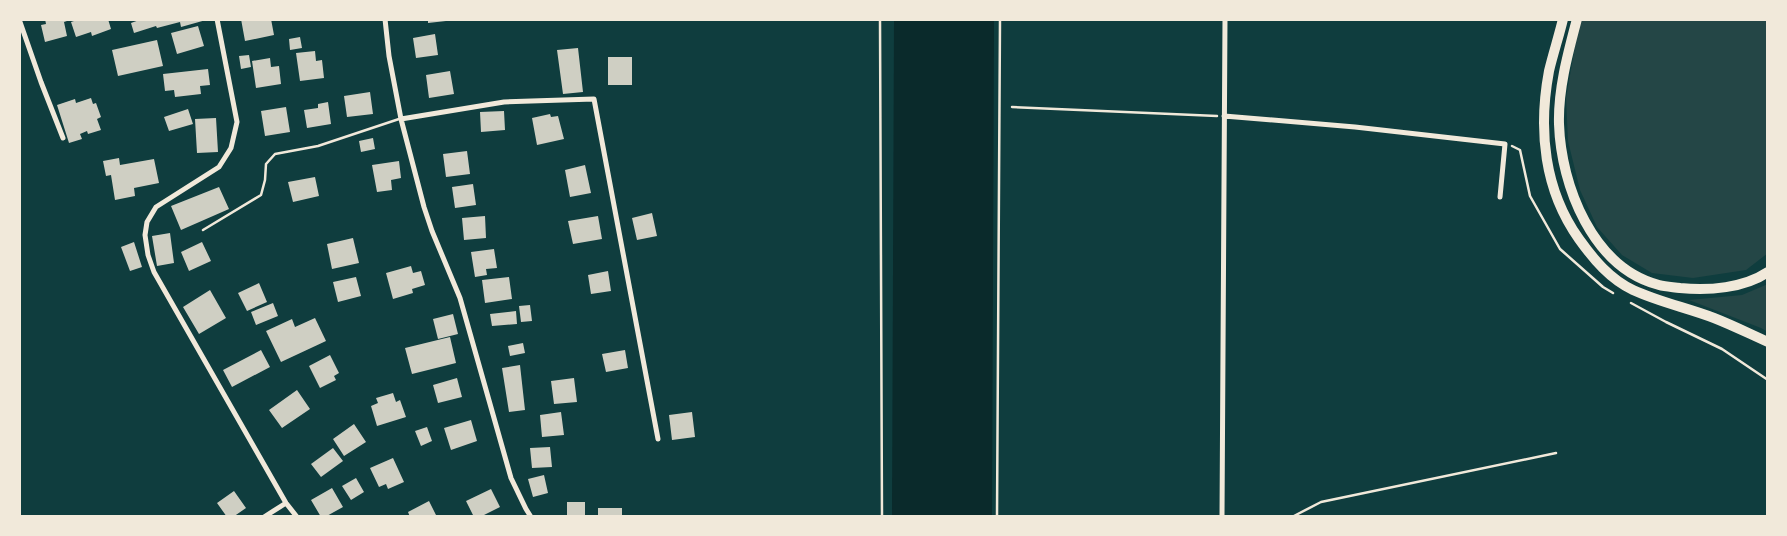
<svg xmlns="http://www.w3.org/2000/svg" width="1787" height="536" viewBox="0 0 1787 536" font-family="'Exo 2',sans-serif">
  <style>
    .green { fill: #244646 }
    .water { fill: #0a2a2b }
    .building { fill: #cfcfc3 }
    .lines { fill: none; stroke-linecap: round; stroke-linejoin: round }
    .path { stroke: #f1e9da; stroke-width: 2.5 }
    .service { stroke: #f1e9da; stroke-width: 2.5 }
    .minor { stroke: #f1e9da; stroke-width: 5 }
    .motorway { stroke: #f1e9da; stroke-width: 10 }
  </style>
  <rect width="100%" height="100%" fill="#0f3d3e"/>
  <path class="green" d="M 1582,19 L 1768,19 L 1768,253 L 1746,270 L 1693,278 L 1652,273 L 1622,255 L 1597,227 L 1580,190 L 1568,141 L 1566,98 L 1578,29 Z
    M 1768,284 L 1768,332 L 1761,328 L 1689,300 L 1742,295 Z"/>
  <path class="water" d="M 894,19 L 994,19 L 992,517 L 892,517 Z"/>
  <path class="building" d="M 45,19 L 67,19 L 67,21 L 64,22 L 67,36 L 45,42 L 41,25 L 46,24 Z
    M 80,19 L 108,19 L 111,29 L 92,36 L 91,32 L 76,37 L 71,22 Z
    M 142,19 L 206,19 L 206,20 L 181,27 L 180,22 L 157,28 L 156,26 L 134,33 L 131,23 Z
    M 241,19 L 271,19 L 274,35 L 245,41 Z
    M 428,19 L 446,19 L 446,21 L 428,23 Z
    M 198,26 L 204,46 L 177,54 L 171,33 Z
    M 435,34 L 438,55 L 416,58 L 413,38 Z
    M 300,37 L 302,48 L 290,50 L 289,39 Z
    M 157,40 L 163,66 L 118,76 L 112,50 Z
    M 578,48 L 583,92 L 563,94 L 557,50 Z
    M 315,51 L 316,61 L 322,60 L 324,78 L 300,81 L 296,53 Z
    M 249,55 L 251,67 L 241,69 L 239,56 Z
    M 608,57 L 632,57 L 632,85 L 608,85 Z
    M 270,58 L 271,67 L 279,66 L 281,84 L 256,88 L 252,61 Z
    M 208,69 L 210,85 L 200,86 L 201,94 L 175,97 L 174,90 L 165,91 L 163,74 Z
    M 450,71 L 454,94 L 429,98 L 426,75 Z
    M 370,92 L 373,114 L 347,117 L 344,96 Z
    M 91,98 L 93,104 L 96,103 L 101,117 L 97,119 L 101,130 L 88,134 L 87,131 L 80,134 L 82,139 L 69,143 L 57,105 L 75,99 L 76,103 Z
    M 328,102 L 331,124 L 307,128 L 304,110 L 318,108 L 318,104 Z
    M 286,107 L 290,132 L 265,136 L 261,111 Z
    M 188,109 L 193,124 L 169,131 L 164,117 Z
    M 504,111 L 505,130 L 481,132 L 480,112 Z
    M 550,114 L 551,117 L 558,116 L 564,139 L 537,145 L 532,118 Z
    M 216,118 L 218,152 L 197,153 L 195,119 Z
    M 373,138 L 375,149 L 361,152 L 359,141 Z
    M 467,151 L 470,174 L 446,177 L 443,154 Z
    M 119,158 L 120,165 L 154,159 L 159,183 L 134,188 L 135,196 L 115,200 L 111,175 L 106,176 L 103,161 Z
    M 399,161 L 401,178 L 391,180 L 392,190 L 377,192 L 372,165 Z
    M 585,165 L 591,193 L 570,197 L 565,170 Z
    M 315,177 L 319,196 L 293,202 L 288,182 Z
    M 473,184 L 476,205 L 455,208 L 452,187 Z
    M 219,187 L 229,209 L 181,230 L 171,206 Z
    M 652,213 L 657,236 L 637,240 L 632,218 Z
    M 485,216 L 486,238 L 464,240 L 462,218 Z
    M 598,216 L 602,239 L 573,244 L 568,221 Z
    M 170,233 L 174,263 L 157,266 L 152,236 Z
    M 353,238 L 359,263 L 332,269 L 327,244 Z
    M 134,242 L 142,267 L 130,271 L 121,247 Z
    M 202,242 L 211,261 L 189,271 L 181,252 Z
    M 494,249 L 497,268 L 486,269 L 487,275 L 475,277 L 471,252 Z
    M 411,266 L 413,273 L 421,271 L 425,285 L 412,289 L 413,293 L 393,299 L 386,273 Z
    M 608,271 L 611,291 L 591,294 L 588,275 Z
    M 356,277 L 361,296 L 338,302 L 333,282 Z
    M 509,277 L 512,299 L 485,303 L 482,280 Z
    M 259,283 L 267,302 L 247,311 L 238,293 Z
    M 210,290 L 226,318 L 199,334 L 183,307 Z
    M 273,303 L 278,316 L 256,325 L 251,312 Z
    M 530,305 L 532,321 L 521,322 L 519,306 Z
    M 516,311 L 517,324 L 492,326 L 490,314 Z
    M 453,314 L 458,334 L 438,339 L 433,319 Z
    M 315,318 L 326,341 L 281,362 L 266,331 L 292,319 L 295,327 Z
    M 450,337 L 456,363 L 412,374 L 405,348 Z
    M 523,343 L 525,353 L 510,356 L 508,346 Z
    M 261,350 L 270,367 L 232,387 L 223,370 Z
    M 625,350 L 628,368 L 606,372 L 602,354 Z
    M 330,355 L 339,373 L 334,376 L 336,380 L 320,388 L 309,366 Z
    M 520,365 L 525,410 L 509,412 L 502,368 Z
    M 457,378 L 462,397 L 438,403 L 433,385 Z
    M 574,378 L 577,402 L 554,404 L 551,381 Z
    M 297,390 L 310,409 L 282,428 L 269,410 Z
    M 393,393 L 396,402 L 400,400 L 406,417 L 377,426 L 371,406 L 378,403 L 376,398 Z
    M 561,412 L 564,435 L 542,437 L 540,415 Z
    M 692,412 L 695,437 L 672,440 L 669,415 Z
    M 471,420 L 477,441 L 451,450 L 444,428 Z
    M 354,424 L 366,442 L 344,456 L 333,439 Z
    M 427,427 L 432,441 L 421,446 L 415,431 Z
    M 550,447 L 552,467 L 532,468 L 530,448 Z
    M 333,448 L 343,461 L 321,477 L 311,464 Z
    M 393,458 L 404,482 L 388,489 L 386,484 L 379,487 L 370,468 Z
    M 544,475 L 548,493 L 533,497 L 528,479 Z
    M 356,478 L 364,492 L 351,500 L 342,486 Z
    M 332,488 L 343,507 L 325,517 L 321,517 L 311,500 Z
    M 491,489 L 500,507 L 480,517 L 474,517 L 466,501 Z
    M 234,491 L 246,508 L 233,517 L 227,517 L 217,503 Z
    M 429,501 L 437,517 L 410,517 L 408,512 Z
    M 567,502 L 585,502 L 585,517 L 567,517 Z
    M 598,508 L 622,508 L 622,517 L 598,517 Z"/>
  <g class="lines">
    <path class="path" d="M 880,19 L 882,517
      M 1012,107 L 1217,116
      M 1512,146 L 1520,150 L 1530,196 L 1560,249 L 1603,287 L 1613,293
      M 1631,303 L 1666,322 L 1722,349 L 1768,380
      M 997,517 L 1000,19
      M 1292,517 L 1321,502 L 1556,453"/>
    <path class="service" d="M 203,230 L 261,195 L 265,180 L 266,164 L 275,154 L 318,146 L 399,119"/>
    <path class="minor" d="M 19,19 L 41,82 L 63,138
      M 217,19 L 237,122 L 231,148 L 219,167 L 156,207 L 147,222 L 145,235 L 148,255 L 154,272 L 286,503 L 297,517
      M 385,19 L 389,56 L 401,119 L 424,207 L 432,231 L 460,298 L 511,478 L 526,509 L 531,517
      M 1224,116 L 1355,127 L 1505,144 L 1500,197
      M 401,119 L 504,102 L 594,99 L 658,439
      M 264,517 L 286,503
      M 1222,517 L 1225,19"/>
    <path class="motorway" d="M 1563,19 C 1559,36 1553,54 1549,71 C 1538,130 1544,190 1579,239 C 1594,260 1610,279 1633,290 C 1659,302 1688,308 1714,318 C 1732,325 1750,334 1768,342
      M 1577,19 C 1568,53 1558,89 1559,124 C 1561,186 1593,268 1659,285 C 1666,287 1674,287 1680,288 C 1709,291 1744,288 1768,272"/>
  </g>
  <rect width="1787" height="536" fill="none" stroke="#f1e9da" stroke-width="42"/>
</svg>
